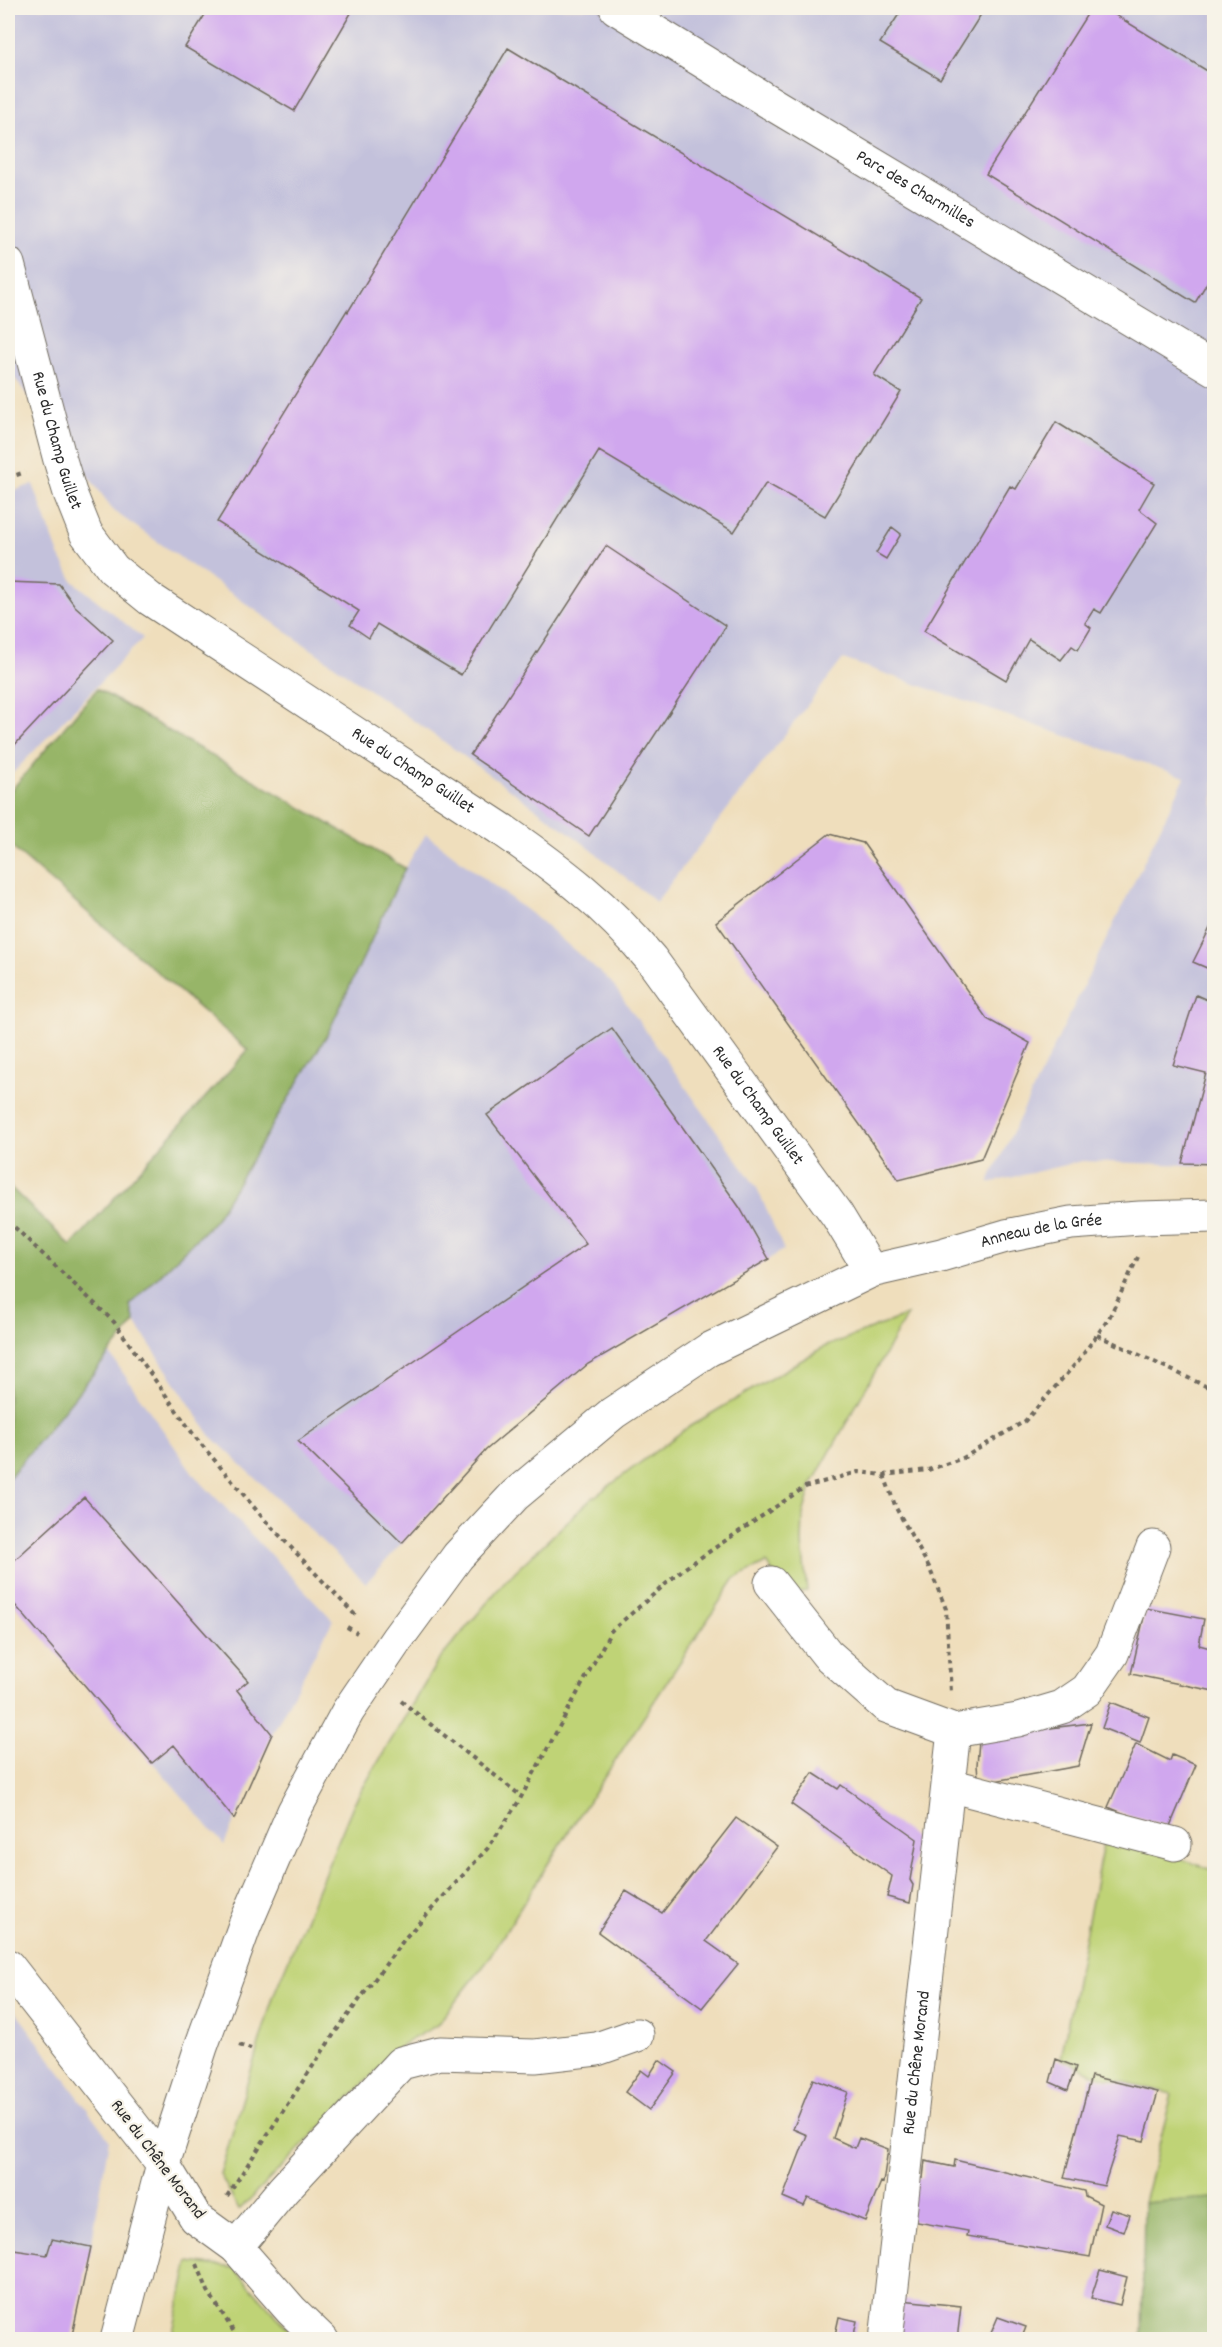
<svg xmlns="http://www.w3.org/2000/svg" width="1222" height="2347" viewBox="0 0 1222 2347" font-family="Dekko,sans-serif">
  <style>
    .industrial { fill: #c3c1db }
    .green { fill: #bfd376; stroke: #757f50; stroke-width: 1.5 }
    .forest { fill: #97b567; stroke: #617049; stroke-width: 1.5 }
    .building { fill: #d0a7ee }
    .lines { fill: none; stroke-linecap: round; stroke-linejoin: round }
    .minor-casing { stroke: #706a5e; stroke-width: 35 }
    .path { stroke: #706a5e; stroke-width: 4; stroke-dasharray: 4.5 4.5; stroke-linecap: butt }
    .minor { stroke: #fff; stroke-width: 33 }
    .labels { text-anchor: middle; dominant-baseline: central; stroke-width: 4.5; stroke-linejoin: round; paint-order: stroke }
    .street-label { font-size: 18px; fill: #2b2b2b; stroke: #f7f3e8 }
  </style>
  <rect width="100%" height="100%" fill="#f7f3e8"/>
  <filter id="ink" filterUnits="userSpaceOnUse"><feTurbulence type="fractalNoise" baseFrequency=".0167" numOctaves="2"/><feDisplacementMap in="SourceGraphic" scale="12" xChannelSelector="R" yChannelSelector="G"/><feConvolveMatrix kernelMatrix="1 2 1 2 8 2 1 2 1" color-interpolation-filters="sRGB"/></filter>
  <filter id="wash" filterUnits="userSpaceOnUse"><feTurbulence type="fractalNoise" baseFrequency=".008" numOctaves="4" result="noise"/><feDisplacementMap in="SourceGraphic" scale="24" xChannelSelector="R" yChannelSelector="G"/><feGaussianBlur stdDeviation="1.35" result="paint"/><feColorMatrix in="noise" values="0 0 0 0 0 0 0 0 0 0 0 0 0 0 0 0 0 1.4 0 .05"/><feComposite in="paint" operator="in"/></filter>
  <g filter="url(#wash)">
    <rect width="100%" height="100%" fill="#efdebc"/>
    <path class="industrial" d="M 8,8 L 1214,8 L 1214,1166 L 1082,1161 L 988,1183 L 1185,777 L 843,659 L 656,902 L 578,839 L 454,749 L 115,512 L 10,372 L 8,372 Z
      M 33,484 L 59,555 L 73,581 L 143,638 L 8,778 L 8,493 Z
      M 426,834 L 538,919 L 611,982 L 757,1188 L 784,1250 L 588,1364 L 486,1450 L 366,1583 L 210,1435 L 135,1322 L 130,1305 L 215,1220 L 327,1035 L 405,868 Z
      M 109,1353 L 195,1476 L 333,1620 L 272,1734 L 224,1845 L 8,1593 L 8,1476 Z
      M 8,2001 L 109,2139 L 91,2247 L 71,2339 L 8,2339 Z"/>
    <path class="green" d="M 907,1315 L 812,1484 L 803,1514 L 802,1543 L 807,1591 L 789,1595 L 766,1563 L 735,1578 L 556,1851 L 486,1963 L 436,2026 L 403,2044 L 239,2210 L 220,2174 L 274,1994 L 354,1803 L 436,1664 L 505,1581 L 590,1500 L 687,1428 L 824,1347 Z
      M 1105,1834 L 1214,1870 L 1214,2198 L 1144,2203 L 1172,2094 L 1093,2074 L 1061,2058 Z
      M 189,2262 L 234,2268 L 297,2339 L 171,2340 Z"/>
    <path class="forest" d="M 97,689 L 405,868 L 327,1035 L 215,1220 L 130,1305 L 135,1322 L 8,1479 L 8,1340 L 10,1328 L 8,1325 L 8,1185 L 71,1246 L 248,1050 L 8,844 L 8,794 Z
      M 1214,2198 L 1214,2339 L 1142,2339 L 1144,2203 Z"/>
    <g id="blocks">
      <path class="building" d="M 209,8 L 354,8 L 294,111 L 185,47 Z
        M 903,8 L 985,8 L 940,79 L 880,43 Z
        M 1091,8 L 1104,8 L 1214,75 L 1214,271 L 1195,303 L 986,174 Z
        M 508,48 L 921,298 L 874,375 L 901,392 L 825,516 L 766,483 L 734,532 L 599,451 L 461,675 L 377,624 L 369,638 L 350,625 L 359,611 L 217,522 L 347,310 L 348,312 Z
        M 1056,422 L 1154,483 L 1139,509 L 1157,523 L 1101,613 L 1094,609 L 1085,623 L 1091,628 L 1078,650 L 1072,646 L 1061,660 L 1029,639 L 1006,680 L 924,631 L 1010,486 L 1016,489 Z
        M 892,527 L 901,534 L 886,559 L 876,553 Z
        M 606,546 L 726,626 L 589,836 L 470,755 Z
        M 8,582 L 59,584 L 75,606 L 113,640 L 8,752 Z
        M 829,834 L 863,843 L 987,1019 L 1030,1043 L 981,1159 L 899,1180 L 716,922 Z
        M 1214,920 L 1214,971 L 1193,962 Z
        M 1196,995 L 1212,1002 L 1214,995 L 1214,1164 L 1182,1163 L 1206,1073 L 1173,1065 Z
        M 612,1028 L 740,1208 L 769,1259 L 588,1364 L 486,1450 L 402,1543 L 298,1441 L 586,1244 L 487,1115 Z
        M 1212,1412 L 1214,1412 L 1214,1458 L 1208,1457 Z
        M 84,1497 L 248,1681 L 237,1690 L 272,1734 L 234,1819 L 174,1745 L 152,1763 L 8,1597 L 8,1566 Z
        M 1146,1608 L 1204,1619 L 1199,1645 L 1214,1649 L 1214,1691 L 1131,1674 Z
        M 1111,1702 L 1149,1717 L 1140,1743 L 1102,1728 Z
        M 1091,1723 L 1078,1766 L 989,1782 L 978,1777 L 977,1765 L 979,1741 L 996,1735 Z
        M 1136,1744 L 1170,1761 L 1172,1755 L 1196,1765 L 1170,1826 L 1125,1814 L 1108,1807 Z
        M 813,1773 L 838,1789 L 841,1785 L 917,1839 L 910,1880 L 913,1885 L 910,1903 L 887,1897 L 892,1876 L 791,1804 Z
        M 736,1818 L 777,1847 L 706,1941 L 738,1964 L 702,2008 L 598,1932 L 626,1891 L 662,1913 Z
        M 1056,2059 L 1076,2067 L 1068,2090 L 1050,2082 Z
        M 659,2060 L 676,2072 L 649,2110 L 625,2092 L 641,2070 L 649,2076 Z
        M 1091,2076 L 1158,2092 L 1144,2141 L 1120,2136 L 1104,2186 L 1064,2178 Z
        M 813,2079 L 848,2092 L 833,2138 L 855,2148 L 859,2138 L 888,2149 L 883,2183 L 881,2182 L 865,2221 L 808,2198 L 804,2206 L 783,2197 L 807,2135 L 793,2129 Z
        M 955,2160 L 1084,2191 L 1085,2196 L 1101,2204 L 1090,2257 L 967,2236 L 968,2231 L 906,2220 L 915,2178 L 923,2178 L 925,2161 L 954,2167 Z
        M 1111,2209 L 1130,2215 L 1124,2232 L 1105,2225 Z
        M 52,2239 L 91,2247 L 71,2340 L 8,2340 L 8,2249 L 47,2255 Z
        M 1100,2270 L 1127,2277 L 1120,2305 L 1091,2298 Z
        M 901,2300 L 961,2306 L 957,2340 L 897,2340 Z
        M 839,2317 L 857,2321 L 853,2339 L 835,2335 Z
        M 998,2317 L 1026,2327 L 1021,2340 L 988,2340 Z"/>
    </g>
  </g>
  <g filter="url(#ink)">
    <use href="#blocks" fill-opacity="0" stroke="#706a5e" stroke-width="1.5"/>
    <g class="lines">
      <g class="minor-casing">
        <g id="minor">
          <path id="s1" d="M 616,8 L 779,108 L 1214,369"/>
          <path id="s2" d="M 8,264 L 60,460 L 70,493 L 86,533 L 113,569 L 150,599 L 504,831 C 561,871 605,904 651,959 L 837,1215 L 871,1271"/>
          <path d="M 771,1583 L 827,1654 L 886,1706 L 954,1731 L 1018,1720 L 1062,1707 L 1087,1690 L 1112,1654 L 1153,1547"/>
          <path d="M 949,1785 L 1175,1844"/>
          <path d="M 8,1966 L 163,2164 L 196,2218 L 236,2247 L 291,2310 L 322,2340"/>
          <path d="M 236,2247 L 283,2190 L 401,2063 L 440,2053 L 535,2056 L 597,2049 L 637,2035"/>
          <path id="s3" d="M 117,2340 L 163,2164 L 201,2047 L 245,1925 L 294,1811 L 348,1711 L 397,1639 L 458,1556 L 515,1495 L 613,1413 L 708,1350 L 871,1271 L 941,1255 L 1006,1236 L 1071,1223 L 1140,1218 L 1214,1216"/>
          <path id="s4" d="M 886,2340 L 954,1731"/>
        </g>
      </g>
      <path class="path" d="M 8,478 L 25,472
        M 8,1221 L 114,1322 L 196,1438 L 263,1518 L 356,1616
        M 1097,1335 L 1214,1390
        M 884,1475 L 896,1508 L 929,1567 L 946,1609 L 951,1692
        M 347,1627 L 357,1633
        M 401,1701 L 521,1796
        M 239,2045 L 251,2049
        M 227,2196 L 334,2034 L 406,1937 L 488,1848 L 519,1801 L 611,1631 L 682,1570 L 805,1487 L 858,1472 L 884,1475 L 928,1470 L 963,1458 L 1025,1421 L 1079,1360 L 1109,1318 L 1138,1257
        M 197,2264 L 208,2291 L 239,2340"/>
      <use href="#minor" class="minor"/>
    </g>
  </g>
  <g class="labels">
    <g class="street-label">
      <text stroke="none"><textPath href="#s1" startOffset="350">Parc des Charmilles</textPath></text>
      <text stroke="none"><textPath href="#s2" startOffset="183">Rue du Champ Guillet</textPath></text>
      <text stroke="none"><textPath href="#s2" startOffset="687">Rue du Champ Guillet</textPath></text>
      <text stroke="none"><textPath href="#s2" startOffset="1173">Rue du Champ Guillet</textPath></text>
      <text stroke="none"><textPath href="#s3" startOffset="1544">Anneau de la Grée</textPath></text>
      <text stroke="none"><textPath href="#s4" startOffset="279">Rue du Chêne Morand</textPath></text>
      <text transform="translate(157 2160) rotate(53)">Rue du Chêne Morand</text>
    </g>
  </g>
  <rect width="1222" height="2347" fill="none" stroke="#f7f3e8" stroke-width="30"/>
</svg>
